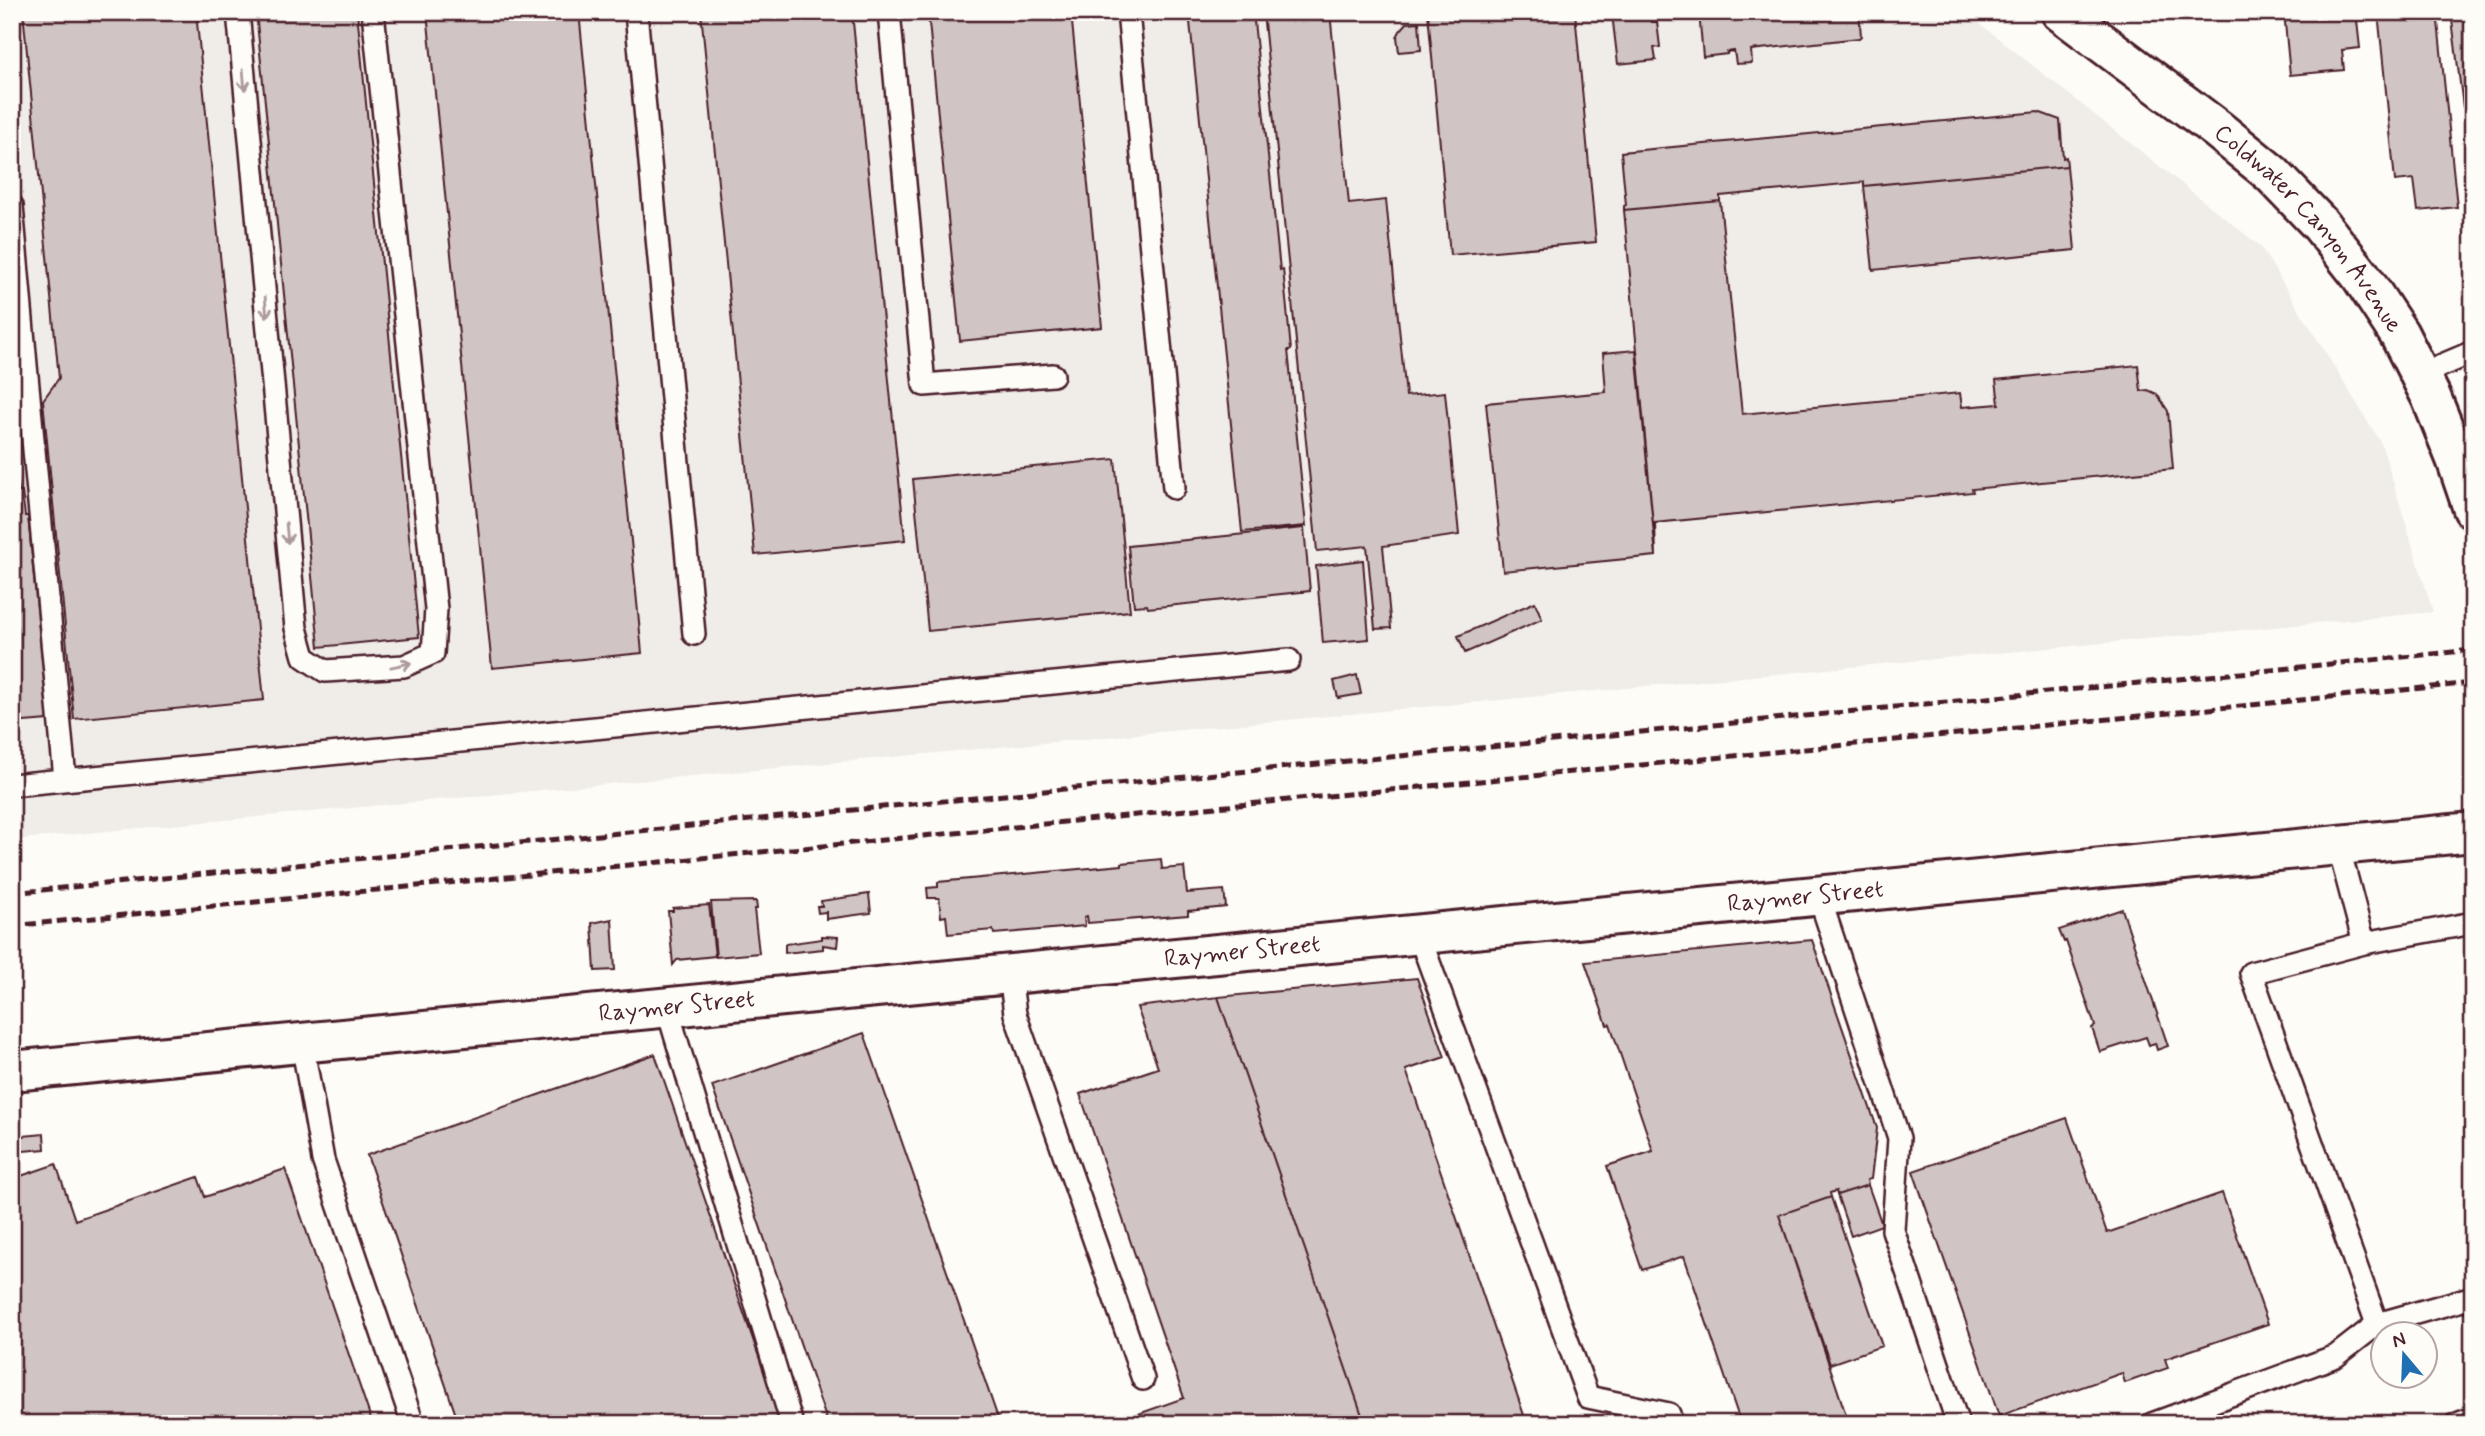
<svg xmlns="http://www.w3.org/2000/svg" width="2485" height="1436" viewBox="0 0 2485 1436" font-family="Mynerve,sans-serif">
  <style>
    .built { fill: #f0ece8 }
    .building { fill: #d0c5c4; stroke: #4a1f2b; stroke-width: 2 }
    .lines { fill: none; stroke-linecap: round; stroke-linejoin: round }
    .service-casing { stroke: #4a1f2b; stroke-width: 26 }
    .minor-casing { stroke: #4a1f2b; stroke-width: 44 }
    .secondary-casing { stroke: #4a1f2b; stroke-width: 44 }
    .service { stroke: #fdfcf7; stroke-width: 21 }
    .minor { stroke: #fdfcf7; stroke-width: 38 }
    .secondary { stroke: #fdfcf7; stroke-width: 38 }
    .rail { stroke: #4a1f2b; stroke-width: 5; stroke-dasharray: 10 5; stroke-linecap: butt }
    .oneway { stroke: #ac999b }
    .labels { text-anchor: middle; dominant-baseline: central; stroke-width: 6; stroke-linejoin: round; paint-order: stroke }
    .street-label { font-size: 24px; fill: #4a1f2b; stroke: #fdfcf7 }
  </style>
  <rect width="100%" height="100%" fill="#fdfcf7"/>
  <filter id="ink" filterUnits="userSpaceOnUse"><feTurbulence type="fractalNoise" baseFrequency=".0143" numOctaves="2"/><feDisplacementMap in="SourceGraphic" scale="14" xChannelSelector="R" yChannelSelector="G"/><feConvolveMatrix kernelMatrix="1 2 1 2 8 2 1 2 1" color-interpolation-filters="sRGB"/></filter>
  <g filter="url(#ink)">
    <path class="built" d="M 12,12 L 1965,12 L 2260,246 L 2381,443 L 2433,612 L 12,840 Z"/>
    <path class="building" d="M 23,12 L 196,12 L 264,700 L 74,719 L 43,400 L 59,378 Z
      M 256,12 L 357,12 L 419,637 L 319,647 Z
      M 427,12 L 579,12 L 642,653 L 492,668 Z
      M 701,12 L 852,12 L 905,540 L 755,555 Z
      M 928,12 L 1071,12 L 1102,327 L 960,341 Z
      M 1189,12 L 1253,12 L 1280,270 L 1283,269 L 1291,350 L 1288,350 L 1306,526 L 1242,532 Z
      M 1263,12 L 1330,12 L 1349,204 L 1386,200 L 1406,396 L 1445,392 L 1459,535 L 1383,546 L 1391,628 L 1375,629 L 1367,546 L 1317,551 Z
      M 1426,12 L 1575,12 L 1596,242 L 1450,255 L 1428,13 Z
      M 1625,12 L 1651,12 L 1652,22 L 1657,22 L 1660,47 L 1654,48 L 1656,60 L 1618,64 L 1612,14 Z
      M 1699,12 L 1859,12 L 1861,36 L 1859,38 L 1751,50 L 1752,63 L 1736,64 L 1734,51 L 1727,52 L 1727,54 L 1703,57 Z
      M 2284,12 L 2356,12 L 2360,48 L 2342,50 L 2344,70 L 2290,75 Z
      M 2378,12 L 2437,12 L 2457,207 L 2418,211 L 2414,179 L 2395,181 Z
      M 2451,12 L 2473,12 L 2473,106 L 2463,107 Z
      M 1419,22 L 1421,50 L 1399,52 L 1397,37 L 1400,31 L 1407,23 Z
      M 2038,112 L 2060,120 L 2063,158 L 2066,157 L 2067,166 L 1864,186 L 1864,182 L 1720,196 L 1720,201 L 1624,210 L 1624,206 L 1626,205 L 1621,152 Z
      M 2067,166 L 2075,250 L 1873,270 L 1864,186 Z
      M 1720,201 L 1742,414 L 1960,393 L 1962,407 L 1999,404 L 1996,380 L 2138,365 L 2141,391 L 2148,390 L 2157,394 L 2168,411 L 2173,469 L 1972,489 L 1973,492 L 1655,523 L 1656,556 L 1624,210 Z
      M 1636,350 L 1656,556 L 1503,571 L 1486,403 L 1606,392 L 1603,353 Z
      M 12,430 L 19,492 L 22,492 L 25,516 L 28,516 L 48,720 L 12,723 Z
      M 1115,459 L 1130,611 L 928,631 L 913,479 Z
      M 1304,528 L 1310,591 L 1148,608 L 1147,605 L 1134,606 L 1128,546 Z
      M 1363,560 L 1369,639 L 1323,643 L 1316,566 Z
      M 1535,602 L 1542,619 L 1465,653 L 1458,636 Z
      M 1357,675 L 1361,694 L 1338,698 L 1334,681 Z
      M 1161,859 L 1162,869 L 1184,867 L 1187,893 L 1224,890 L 1226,907 L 1188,911 L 1188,915 L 1088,923 L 1087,916 L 1084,917 L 1085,926 L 994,934 L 993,930 L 948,934 L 946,916 L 941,917 L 939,898 L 928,898 L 927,888 L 938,887 L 938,882 L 1122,865 L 1122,863 Z
      M 869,894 L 871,913 L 826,919 L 826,912 L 818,913 L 817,906 L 822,906 L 821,901 Z
      M 756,901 L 757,909 L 754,909 L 759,953 L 716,957 L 711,902 Z
      M 709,905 L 715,956 L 677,960 L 673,965 L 668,911 L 673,911 L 673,908 Z
      M 2122,909 L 2168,1046 L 2157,1050 L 2155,1043 L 2149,1045 L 2146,1037 L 2100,1052 L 2092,1028 L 2095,1026 L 2066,941 L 2064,942 L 2059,930 Z
      M 612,919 L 615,970 L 595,971 L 592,923 Z
      M 822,936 L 838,937 L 837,947 L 823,945 L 823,949 L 785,953 L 785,944 L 822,939 Z
      M 1812,940 L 1877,1128 L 1871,1179 L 1867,1180 L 1868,1185 L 1837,1195 L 1836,1191 L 1830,1193 L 1831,1197 L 1779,1215 L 1849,1424 L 1741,1424 L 1684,1256 L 1642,1270 L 1607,1166 L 1653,1151 L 1610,1024 L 1607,1025 L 1585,962 Z
      M 1417,978 L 1445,1057 L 1406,1070 L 1527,1424 L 1365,1424 L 1218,997 Z
      M 1218,997 L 1365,1424 L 1110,1424 L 1184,1398 L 1080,1094 L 1158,1068 L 1137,1007 Z
      M 864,1033 L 1000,1424 L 828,1424 L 712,1086 Z
      M 655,1054 L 782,1424 L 459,1424 L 367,1155 Z
      M 2067,1118 L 2107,1233 L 2222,1193 L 2268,1324 L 2165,1359 L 2168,1368 L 2125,1383 L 2122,1373 L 1999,1416 L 1913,1171 Z
      M 44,1134 L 45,1149 L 12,1152 L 12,1137 Z
      M 56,1164 L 75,1220 L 198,1177 L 205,1197 L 285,1169 L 371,1419 L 362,1424 L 12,1424 L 12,1179 Z
      M 1868,1185 L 1882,1225 L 1851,1236 L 1837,1195 Z
      M 1831,1197 L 1882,1346 L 1830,1364 L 1779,1215 Z"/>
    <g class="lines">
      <g class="service-casing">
        <path id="service" d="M 238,12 L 296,628 L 304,657 L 325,671 L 404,666 L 433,653 L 436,609 L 373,12
          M 636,12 L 694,634
          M 889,12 L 924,385 L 1053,375
          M 1128,12 L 1174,488
          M 12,206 L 26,365 L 13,366
          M 26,365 L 65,779
          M 2419,375 L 2473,352
          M 12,785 L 1289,660
          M 2338,845 L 2364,943 L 2251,973 L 2377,1324
          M 1819,896 L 1899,1138 L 1893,1230 L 1958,1424
          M 1419,935 L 1588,1397 L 1669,1414 L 1672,1424
          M 2364,943 L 2473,923
          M 1010,974 L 1015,1014 L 1143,1379
          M 667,1008 L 792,1424
          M 302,1043 L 323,1160 L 413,1424
          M 2152,1424 L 2336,1356 L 2377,1324 L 2473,1297
          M 2457,1424 L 2473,1418"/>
      </g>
      <g class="minor-casing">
        <g id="minor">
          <path id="s1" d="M 12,1071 L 2473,832"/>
        </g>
      </g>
      <g class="secondary-casing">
        <g id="secondary">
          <path id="s2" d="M 2061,12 L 2217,129 L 2272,174 L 2320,224 L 2361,276 L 2399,334 L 2431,397 L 2456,459 L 2473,509"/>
        </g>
      </g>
      <use href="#service" class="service"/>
      <use href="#minor" class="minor"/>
      <use href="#secondary" class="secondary"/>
      <path class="rail" d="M 12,893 L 2473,650
        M 12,926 L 2473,683"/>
    </g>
    <defs><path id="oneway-shaft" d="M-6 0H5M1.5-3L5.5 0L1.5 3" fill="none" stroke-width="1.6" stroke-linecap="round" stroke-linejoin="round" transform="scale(1.75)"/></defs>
    <g class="oneway">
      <use href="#oneway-shaft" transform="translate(244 80) rotate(85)"/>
      <use href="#oneway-shaft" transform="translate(266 307) rotate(85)"/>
      <use href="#oneway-shaft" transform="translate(287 533) rotate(85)"/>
      <use href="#oneway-shaft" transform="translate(401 665) rotate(-12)"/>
    </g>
  </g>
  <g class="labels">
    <g class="street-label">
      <text stroke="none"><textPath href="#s2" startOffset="331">Coldwater Canyon Avenue</textPath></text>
      <text stroke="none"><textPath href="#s1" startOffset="1802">Raymer Street</textPath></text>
      <text stroke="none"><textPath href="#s1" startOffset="1236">Raymer Street</textPath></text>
      <text stroke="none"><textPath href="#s1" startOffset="668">Raymer Street</textPath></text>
    </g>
  </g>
  <rect width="2485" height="1436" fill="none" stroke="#fdfcf7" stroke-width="42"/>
  <rect x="21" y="21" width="2443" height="1394" fill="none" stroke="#4a1f2b" stroke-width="2.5" filter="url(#ink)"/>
  <g transform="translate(2404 1355) rotate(341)"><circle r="33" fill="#fdfcf7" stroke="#b5a4a5" stroke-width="2"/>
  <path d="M0-5L12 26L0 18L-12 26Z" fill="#1f6fb2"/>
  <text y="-10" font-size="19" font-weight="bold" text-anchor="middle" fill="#4a1f2b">N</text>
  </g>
</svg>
